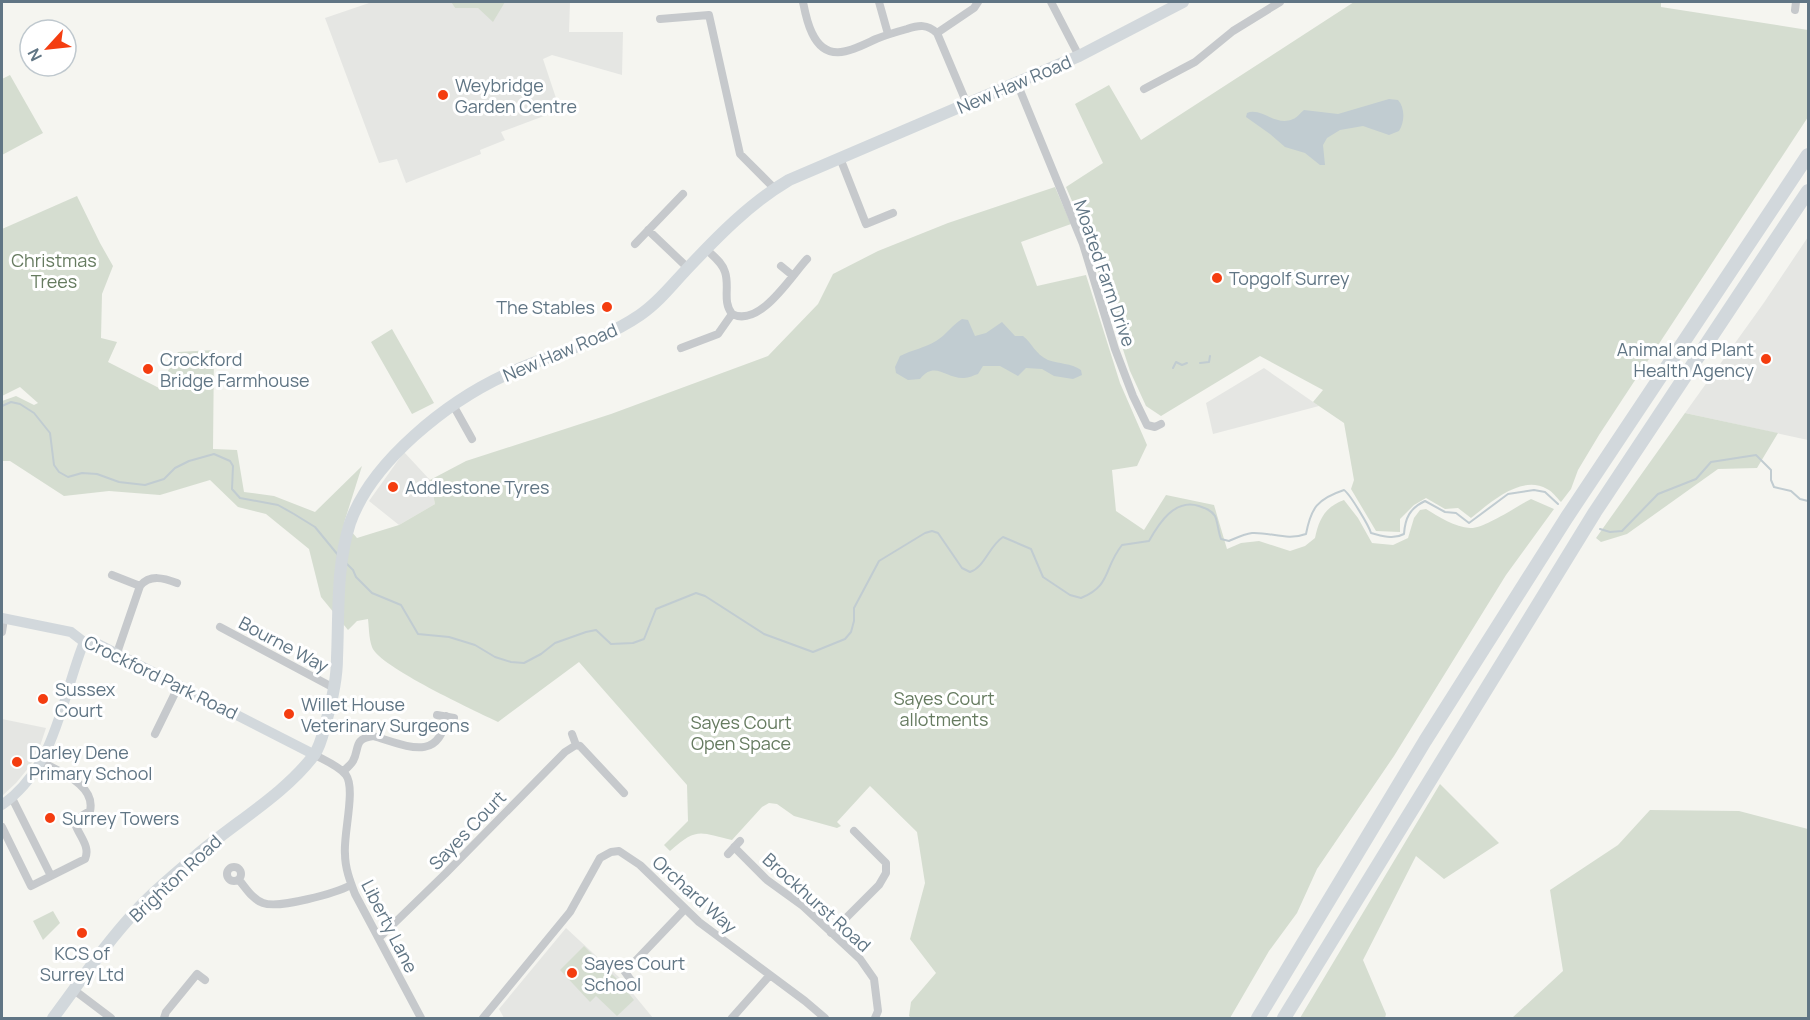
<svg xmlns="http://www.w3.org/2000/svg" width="1810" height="1020" viewBox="0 0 1810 1020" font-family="Manrope,sans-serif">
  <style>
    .built { fill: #e5e6e3 }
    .green { fill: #d5ddd0 }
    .water { fill: #c1ccd1 }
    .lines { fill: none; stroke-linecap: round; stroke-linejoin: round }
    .stream { stroke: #c1ccd1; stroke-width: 2 }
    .street { stroke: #c6c9cc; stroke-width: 8 }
    .secondary { stroke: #d2d8dc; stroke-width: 10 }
    .primary { stroke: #d2d8dc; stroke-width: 12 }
    .highway { stroke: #d2d8dc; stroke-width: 14 }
    .poi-dot { fill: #f43d10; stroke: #fff; stroke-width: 2 }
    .labels { text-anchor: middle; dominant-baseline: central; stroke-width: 6; stroke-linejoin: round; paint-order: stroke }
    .street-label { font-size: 18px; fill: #607584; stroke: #fff }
    .poi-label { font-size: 18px; fill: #607584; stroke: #fff; text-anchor: start }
    .park-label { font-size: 18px; fill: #667b60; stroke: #fff }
  </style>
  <rect width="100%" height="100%" fill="#f5f5f0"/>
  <path class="built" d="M 372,2 L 451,2 L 455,8 L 478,8 L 497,13 L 505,2 L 570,2 L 569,32 L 623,32 L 622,75 L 552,55 L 543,59 L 560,110 L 501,132 L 505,140 L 480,150 L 481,154 L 406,183 L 397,159 L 379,163 L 325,18 Z
    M 1808,237 L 1808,440 L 1685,413 L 1763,304 Z
    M 1264,368 L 1319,406 L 1213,434 L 1206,403 Z
    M 404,452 L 430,480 L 435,504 L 399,525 L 369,501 Z
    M 2,719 L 46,728 L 40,746 L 30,766 L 16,783 L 2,796 Z
    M 566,928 L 621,979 L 653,1018 L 504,1018 L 499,1009 Z"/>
  <path class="green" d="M 451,2 L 505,2 L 493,22 L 478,8 L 455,8 Z
    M 1354,2 L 1661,2 L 1661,7 L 1808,30 L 1808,117 L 1599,435 L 1578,470 L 1571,489 L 1561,502 C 1557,498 1552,491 1547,489 C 1521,474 1490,503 1471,518 L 1458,508 L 1445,509 L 1426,498 L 1414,505 L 1400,519 L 1400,532 L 1376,531 L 1351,489 L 1354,480 L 1344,423 L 1313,402 L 1323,390 L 1260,356 L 1161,416 L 1146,406 L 1130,371 L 1084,229 L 1066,187 L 1103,163 L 1075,104 L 1109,85 L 1141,140 Z
    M 10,75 L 43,133 L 2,155 L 2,79 Z
    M 1055,187 L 1071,224 L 1021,242 L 1037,286 L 1086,275 L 1120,383 L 1147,445 L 1137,466 L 1112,470 L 1116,511 L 1144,530 L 1166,495 L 1214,505 L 1227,549 L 1241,543 L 1259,541 L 1290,551 L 1305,546 L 1315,538 C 1319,519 1325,507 1344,500 L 1358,518 L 1372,543 L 1393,545 L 1408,538 L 1414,518 L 1420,510 L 1426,509 C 1439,517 1455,527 1470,528 C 1484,529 1517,506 1531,499 L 1554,509 L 1506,575 L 1394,756 L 1317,869 L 1297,913 L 1269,951 L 1230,1018 L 911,1018 L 909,1016 L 911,1002 L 936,973 L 910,939 L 925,883 L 917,832 L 870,786 L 837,822 L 841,826 L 837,828 L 794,816 L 777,804 L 769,803 L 762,807 L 732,840 C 699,832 697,827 670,851 L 664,845 L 688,821 L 687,785 L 579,662 L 498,722 C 476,711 379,667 372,647 C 369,639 369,628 368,619 L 357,621 L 348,630 L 321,597 L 309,549 L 266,514 L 238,507 L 210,480 L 160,495 L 109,491 L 64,496 L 10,461 L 2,461 L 2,401 L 16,396 L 34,405 L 38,403 L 20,387 L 2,396 L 2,229 L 77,196 L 100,243 L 113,266 L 102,294 L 101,338 L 117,342 L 108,362 L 159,388 L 178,352 L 214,350 L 213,449 L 237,450 L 244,492 L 274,496 L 315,512 L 362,466 L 344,523 L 357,538 L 399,525 L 435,504 L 430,480 L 466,461 L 611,414 L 768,356 L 818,304 L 833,274 L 878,251 L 948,223 Z
    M 392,329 L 434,403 L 412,414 L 371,342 Z
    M 1685,413 L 1778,433 L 1757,468 L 1718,469 L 1627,534 L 1601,542 L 1596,538 Z
    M 1440,784 L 1499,843 L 1444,879 L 1416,856 L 1363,960 L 1386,1014 L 1385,1018 L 1300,1018 Z
    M 1650,810 L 1739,811 L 1808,829 L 1808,1018 L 1512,1018 L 1563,971 L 1550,890 L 1618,845 Z
    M 53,911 L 60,923 L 43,940 L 33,921 Z
    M 584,946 L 618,980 L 634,1000 L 617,1016 L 596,996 L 590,1002 L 560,970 Z"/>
  <path class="water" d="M 1389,99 L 1398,100 C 1405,108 1405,121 1399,131 L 1389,135 L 1363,126 L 1340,130 L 1327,138 L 1323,145 L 1325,165 L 1320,165 L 1305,153 L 1285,147 L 1270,134 L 1246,117 L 1247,113 C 1261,107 1276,127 1293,119 C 1297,118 1300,113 1304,110 L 1338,114 Z
    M 962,319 L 968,320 L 975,336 L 986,333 L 1002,322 L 1015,336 L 1023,336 C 1032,343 1035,354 1048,360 C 1059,364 1071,363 1081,370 L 1082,375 L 1073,379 L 1054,376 L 1042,369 L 1026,368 L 1018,376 L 1000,366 L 983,366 L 978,374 C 974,375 969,378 964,378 C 946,379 935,360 920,379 L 908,380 L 896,373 L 895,367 L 900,356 C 912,350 924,348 936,341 C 946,335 952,325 962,319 Z"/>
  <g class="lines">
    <path class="stream" d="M 1200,363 L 1209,362 L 1210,356
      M 1173,368 L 1176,362 L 1182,365 L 1187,363
      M 2,406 L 11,402 L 20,404 L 34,413 L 50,433 L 54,465 L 59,472 L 68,477 L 82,473 L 97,474 L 119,482 L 145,485 L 164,479 L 175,468 L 189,461 L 214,454 L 230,461 L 233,466 L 232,489 L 240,498 L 278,505 L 294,514 L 315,527 L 338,555
      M 1600,529 L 1610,532 L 1622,531 L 1658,494 L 1696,479 L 1711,462 L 1756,455 L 1771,470 L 1771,480 L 1774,487 L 1791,491 L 1800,499 L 1808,501
      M 346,563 L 353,570 L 356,577 L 372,593 L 401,605 L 418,634 L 449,637 L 475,645 L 495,657 L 511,662 L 524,663 L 541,654 L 555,643 L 586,632 L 596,630 L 611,644 L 633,643 L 644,639 L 656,609 L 696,593 L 705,596 L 764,634 L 813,652 L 845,639 L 851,632 L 854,621 L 854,608 L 879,561 L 925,533 L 932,531 L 938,533 L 962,568 L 970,572 C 985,567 989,546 1003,537 L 1031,549 L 1043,577 L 1070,595 L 1081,598 C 1112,585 1103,569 1122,545 L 1149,541 C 1159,523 1175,498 1199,506 C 1205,508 1211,510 1215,516 C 1218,523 1218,531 1221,539 L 1229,541 C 1236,538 1244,534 1252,533 C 1271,532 1287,541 1306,534 C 1311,508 1317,499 1344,490 C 1350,494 1369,526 1371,533 C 1383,536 1393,540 1404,534 C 1405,518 1410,508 1425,501 L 1445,512 L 1456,513 L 1469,523 L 1508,494 L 1534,490 L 1545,492 L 1558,504"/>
    <path class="street" d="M 803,2 C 805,12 807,23 812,33 C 827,65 852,50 876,39 C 886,35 896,32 907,29 C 919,25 927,24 937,33 L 967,104
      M 879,2 L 888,34
      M 1051,2 L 1079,56
      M 1795,10 L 1796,2
      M 660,19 L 709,15 L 740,154 L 775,189
      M 937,33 L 974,8 L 978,2
      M 1017,83 L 1083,244 L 1115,349 L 1133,396 L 1147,425 L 1155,427 L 1161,424
      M 1144,89 L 1195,62 L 1233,31 L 1280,2
      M 840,158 L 866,224 L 893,213
      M 648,230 L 688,268
      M 635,244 L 683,194
      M 706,249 C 713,256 722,262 725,272 C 730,287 722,301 732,314 C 760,328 791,276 807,259
      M 781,266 L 792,275
      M 681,348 L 718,334 L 732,314
      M 453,405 L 472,439
      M 112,575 L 140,586
      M 220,627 L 334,688
      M 2,632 L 4,619
      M 117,653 L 140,586 C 150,574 164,578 177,583
      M 437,715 L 454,718
      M 155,734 L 179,685
      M 572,734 L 576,745 L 580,746 L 624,793
      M 315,755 C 324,760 339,766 346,775 C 356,789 343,835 345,854 C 345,868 350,881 355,894 L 421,1018
      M 343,772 C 346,768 351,765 353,761 C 360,748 353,739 373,736 C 405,745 440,764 446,716
      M 12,798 L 51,876
      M 2,827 L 31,886 L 85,859 C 91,846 78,835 75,823 L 78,818 L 90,811 C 96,785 60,772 42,762
      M 734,847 L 767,880 L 803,906 L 860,959 L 874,979 L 878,1011 L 875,1018
      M 728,854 L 740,841
      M227 874a7 7 0 1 1 14 0a7 7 0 1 1-14 0Z
      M 239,880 C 246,888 252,899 263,903 C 279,909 336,893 351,885
      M 831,933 L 879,885 L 886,873 L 886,863 L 854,831
      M 379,938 L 445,874 L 565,752 L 576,745
      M 633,983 L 625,972 L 685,909
      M 74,990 L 111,1018
      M 164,1018 L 166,1012 L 197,974 L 205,980
      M 483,1018 L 570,912 L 600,858 L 611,852 L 619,851 L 640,865 L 699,922 L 805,1001 L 825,1018
      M 732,1018 L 770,975"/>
    <path class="secondary" d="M 2,618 L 71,632 L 84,642 L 98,644 L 315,755
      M 2,805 C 56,767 61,700 84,642"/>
    <path class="primary" d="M 53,1018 C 80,982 105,944 136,911 C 155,890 177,873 197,855 C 234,823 285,794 314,755 C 321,745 323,733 326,722 C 332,701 337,680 337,658 C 339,613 336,567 350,523 C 372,461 447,402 505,375 C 550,354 599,343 640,315 C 658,303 672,285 686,270 C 717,237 750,203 789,180 L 1079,56 L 1183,2"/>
    <path class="highway" d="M 1258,1018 L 1425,741 L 1567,517 L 1808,155
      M 1284,1018 L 1595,512 L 1808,191"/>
  </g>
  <g class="poi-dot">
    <circle cx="443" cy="95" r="6"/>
    <circle cx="1217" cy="278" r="6"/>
    <circle cx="607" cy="307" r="6"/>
    <circle cx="1766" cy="359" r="6"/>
    <circle cx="148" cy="369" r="6"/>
    <circle cx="393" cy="487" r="6"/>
    <circle cx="43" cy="699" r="6"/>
    <circle cx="289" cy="714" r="6"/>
    <circle cx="17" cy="762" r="6"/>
    <circle cx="50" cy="818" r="6"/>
    <circle cx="82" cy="933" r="6"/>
    <circle cx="572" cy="973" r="6"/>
  </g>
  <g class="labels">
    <g class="street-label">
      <text transform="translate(1014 84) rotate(-23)">New Haw Road</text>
      <text transform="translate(1105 273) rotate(71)">Moated Farm Drive</text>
      <text transform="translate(560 352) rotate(-23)">New Haw Road</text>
      <text transform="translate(284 644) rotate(28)">Bourne Way</text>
      <text transform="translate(161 677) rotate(26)">Crockford Park Road</text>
      <text transform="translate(467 830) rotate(-46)">Sayes Court</text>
      <text transform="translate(175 878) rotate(-43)">Brighton Road</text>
      <text transform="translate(695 894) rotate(42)">Orchard Way</text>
      <text transform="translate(817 902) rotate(42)">Brockhurst Road</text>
      <text transform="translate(390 926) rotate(63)">Liberty Lane</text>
    </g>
    <g class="poi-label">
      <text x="455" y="85">Weybridge<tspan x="455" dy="21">Garden Centre</tspan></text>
      <text x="1229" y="278">Topgolf Surrey</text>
      <text x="595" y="307" text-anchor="end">The Stables</text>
      <text x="1754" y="349" text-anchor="end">Animal and Plant<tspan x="1754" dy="21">Health Agency</tspan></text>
      <text x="160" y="359">Crockford<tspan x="160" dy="21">Bridge Farmhouse</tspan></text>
      <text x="405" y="487">Addlestone Tyres</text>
      <text x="55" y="689">Sussex<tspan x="55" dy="21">Court</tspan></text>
      <text x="301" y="704">Willet House<tspan x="301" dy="21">Veterinary Surgeons</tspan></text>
      <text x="29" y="752">Darley Dene<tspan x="29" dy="21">Primary School</tspan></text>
      <text x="62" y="818">Surrey Towers</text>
      <text x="82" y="953" text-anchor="middle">KCS of<tspan x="82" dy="21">Surrey Ltd</tspan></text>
      <text x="584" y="963">Sayes Court<tspan x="584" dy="21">School</tspan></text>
    </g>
    <g class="park-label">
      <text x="54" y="260">Christmas<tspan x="54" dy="21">Trees</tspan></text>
      <text x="944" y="698">Sayes Court<tspan x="944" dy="21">allotments</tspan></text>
      <text x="741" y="722">Sayes Court<tspan x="741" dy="21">Open Space</tspan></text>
    </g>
  </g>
  <rect width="1810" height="1020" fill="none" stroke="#607584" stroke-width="6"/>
  <g transform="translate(48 48) rotate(243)"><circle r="28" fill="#ffffff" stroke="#bfc8ce" stroke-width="1.5"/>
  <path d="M0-4.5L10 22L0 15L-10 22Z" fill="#f43d10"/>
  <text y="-9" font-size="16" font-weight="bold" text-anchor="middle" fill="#607584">N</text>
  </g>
</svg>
